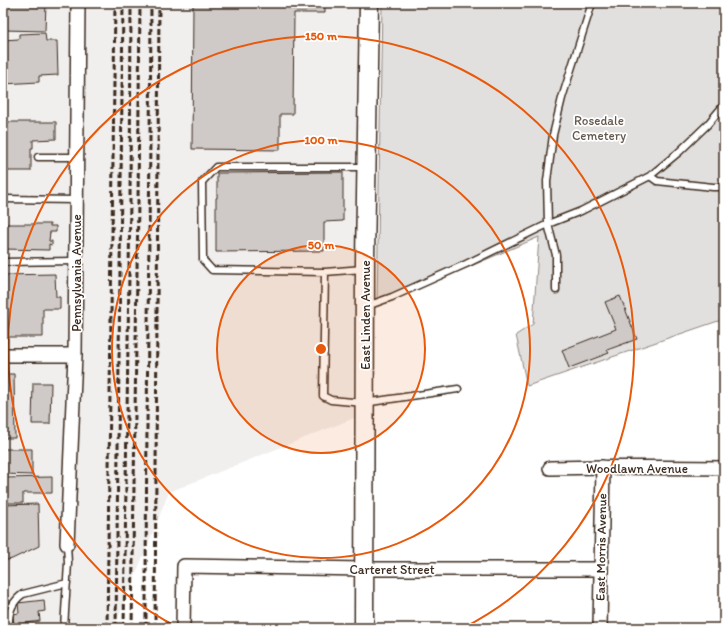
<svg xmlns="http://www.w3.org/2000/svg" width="727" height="631" viewBox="0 0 727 631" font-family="Itim,sans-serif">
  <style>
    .built { fill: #f1efee }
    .green { fill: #e2e0de; stroke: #8e857e }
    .building { fill: #cfcac7; stroke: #3b2a1e }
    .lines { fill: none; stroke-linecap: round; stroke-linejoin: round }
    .lane-casing { stroke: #3b2a1e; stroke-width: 9 }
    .street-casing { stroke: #3b2a1e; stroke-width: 16 }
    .secondary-casing { stroke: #3b2a1e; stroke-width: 21 }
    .lane { stroke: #fff; stroke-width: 6 }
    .street { stroke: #fff; stroke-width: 13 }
    .secondary { stroke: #fff; stroke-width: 18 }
    .rail { stroke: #3b2a1e; stroke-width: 3; stroke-dasharray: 6 3; stroke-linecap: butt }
    .ring { fill: none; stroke: #e8590c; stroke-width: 2 }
    .labels { text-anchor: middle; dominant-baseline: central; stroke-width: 3.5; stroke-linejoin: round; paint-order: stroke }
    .park-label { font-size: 13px; fill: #65584e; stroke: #fff }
    .street-label { font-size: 13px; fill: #3b2a1e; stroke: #fff }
    .centre { fill: #e8590c; stroke: #fff; stroke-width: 2 }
    .ring-label { font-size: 12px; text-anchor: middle; font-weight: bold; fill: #e8590c; stroke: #fff; stroke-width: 3.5; stroke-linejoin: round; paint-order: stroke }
  </style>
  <rect width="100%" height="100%" fill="#fff"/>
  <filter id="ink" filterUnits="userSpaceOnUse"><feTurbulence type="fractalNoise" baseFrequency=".025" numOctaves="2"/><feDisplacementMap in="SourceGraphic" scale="8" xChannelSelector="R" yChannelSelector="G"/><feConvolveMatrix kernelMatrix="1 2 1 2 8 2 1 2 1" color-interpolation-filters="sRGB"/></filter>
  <g filter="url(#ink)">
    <path class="built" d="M 3,3 L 360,3 L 354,418 L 169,492 L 114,628 L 3,628 Z"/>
    <path class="green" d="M 382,3 L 724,3 L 724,319 L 527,386 L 516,335 L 533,324 L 539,237 L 377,306 Z"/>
    <path class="building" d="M 3,3 L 46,3 L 45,31 L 3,30 Z
      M 193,3 L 325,3 L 325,13 L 294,13 L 293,114 L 280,114 L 280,150 L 192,149 Z
      M 45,33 L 46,41 L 57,41 L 58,75 L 39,76 L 39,82 L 3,84 L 3,40 L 19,39 L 19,34 Z
      M 3,122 L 56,122 L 56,139 L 33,140 L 33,148 L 31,148 L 31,171 L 3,171 Z
      M 343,172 L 343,221 L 324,222 L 324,251 L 216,252 L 216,198 L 217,198 L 217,173 Z
      M 3,224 L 50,224 L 50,226 L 56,226 L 56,232 L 50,232 L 49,241 L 52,241 L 52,245 L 49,244 L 49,250 L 3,249 Z
      M 55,274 L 56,297 L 60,297 L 60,309 L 43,309 L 43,337 L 3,337 L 3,275 Z
      M 620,296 L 637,339 L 607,350 L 609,353 L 569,368 L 562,350 L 616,329 L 605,302 Z
      M 3,374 L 14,374 L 15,438 L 3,438 Z
      M 33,383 L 51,383 L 50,424 L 32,424 Z
      M 3,449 L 32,449 L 32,475 L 3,474 Z
      M 52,477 L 52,493 L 23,493 L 23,503 L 3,503 L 3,478 Z
      M 38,504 L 39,546 L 12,559 L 3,561 L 3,505 Z
      M 3,586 L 10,602 L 3,605 Z
      M 44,600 L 45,611 L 39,612 L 40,621 L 14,625 L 13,614 L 19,613 L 18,603 Z"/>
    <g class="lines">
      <g class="lane-casing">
        <path id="lane" d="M 38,157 L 77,157
          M 650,176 L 657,181 L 713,187 L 724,187
          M 3,199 L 76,200
          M 3,262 L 76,261
          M 363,269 L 325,272 L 212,270 L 203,260 L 202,182 L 216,167 L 366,167
          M 325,272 L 323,396 L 331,400 L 364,403 L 458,389
          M 556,290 L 556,255 L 548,224 L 547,181 L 553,135 L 562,98 L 592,3
          M 367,306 L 392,297 L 466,264 L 548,224 L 581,211 L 650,176 L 679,152 L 707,125 L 724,105
          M 9,628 C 8,615 11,602 23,594 L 67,583
          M 64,628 L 68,563 L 67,544"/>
      </g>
      <g class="street-casing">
        <path id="street" d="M 3,355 L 75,355
          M 550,468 L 603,467 L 724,468
          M 67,544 L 75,355 L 78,3
          M 183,628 L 184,566 L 364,569 L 601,569
          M 600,628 L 603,467"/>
      </g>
      <g class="secondary-casing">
        <path id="secondary" d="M 364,628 L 365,261 L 369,3"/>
      </g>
      <use href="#lane" class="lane"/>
      <use href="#street" class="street"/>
      <use href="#secondary" class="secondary"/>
      <path class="rail" d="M 107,628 L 115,3
        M 116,628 L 123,3
        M 124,628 L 130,201 L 131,3
        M 132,628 L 138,201 L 140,3
        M 146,628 C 146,420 150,211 151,3
        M 155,628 L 159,3"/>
    </g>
  </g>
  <circle cx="321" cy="349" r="104" fill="#e8590c" fill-opacity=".12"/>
  <g class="ring">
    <circle cx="321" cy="349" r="104"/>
    <circle cx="321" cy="349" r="209"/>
    <path d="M179 628A313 313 0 1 1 463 628"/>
  </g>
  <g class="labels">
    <g class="park-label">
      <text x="599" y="120">Rosedale<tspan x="599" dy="15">Cemetery</tspan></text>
    </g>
    <g class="street-label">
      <text transform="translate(76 273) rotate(-90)">Pennsylvania Avenue</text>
      <text transform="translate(365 315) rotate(-90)">East Linden Avenue</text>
      <text x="637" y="468">Woodlawn Avenue</text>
      <text transform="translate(601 547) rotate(-89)">East Morris Avenue</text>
      <text x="392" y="569">Carteret Street</text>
    </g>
  </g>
  <circle cx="321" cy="349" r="6" class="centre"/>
  <g class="ring-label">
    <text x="321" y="40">150 m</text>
    <text x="321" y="144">100 m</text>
    <text x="321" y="249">50 m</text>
  </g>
  <rect width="727" height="631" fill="none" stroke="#fff" stroke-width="16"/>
  <rect x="8" y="8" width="711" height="615" fill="none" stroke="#3b2a1e" stroke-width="1.5" filter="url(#ink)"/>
</svg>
